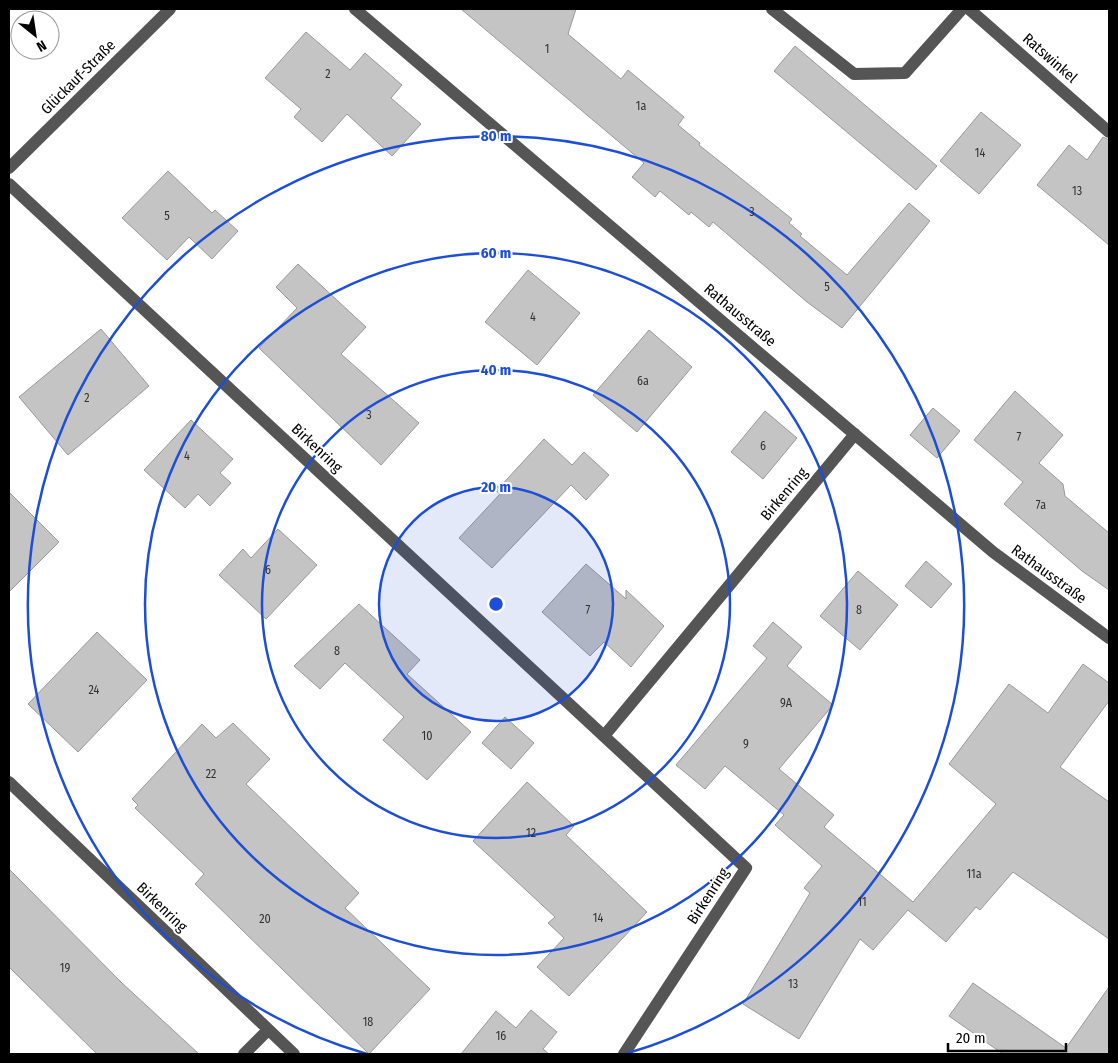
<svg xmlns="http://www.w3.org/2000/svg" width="1118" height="1063" viewBox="0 0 1118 1063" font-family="'Fira Sans Condensed',sans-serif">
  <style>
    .building { fill: #c4c4c4; stroke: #999 }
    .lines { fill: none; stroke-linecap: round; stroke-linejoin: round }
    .minor { stroke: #555; stroke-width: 12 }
    .ring { fill: none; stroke: #1d4ed8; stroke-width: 2.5 }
    .labels { text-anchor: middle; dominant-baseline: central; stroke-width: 4; stroke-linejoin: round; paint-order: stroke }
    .number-label { font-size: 12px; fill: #313131 }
    .street-label { font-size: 15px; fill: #000; stroke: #fff }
    .centre { fill: #1d4ed8; stroke: #fff; stroke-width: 2.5 }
    .ring-label { font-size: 15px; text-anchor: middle; font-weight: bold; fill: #1d4ed8; stroke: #fff; stroke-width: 4; stroke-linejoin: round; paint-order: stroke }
  </style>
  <rect width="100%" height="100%" fill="#fff"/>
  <path class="building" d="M 461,9 L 576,9 L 568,34 L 621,79 L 628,70 L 684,117 L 678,125 L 700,143 L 699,145 L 792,219 L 789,223 L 802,234 L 800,236 L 847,275 L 909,203 L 930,221 L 842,328 L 807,302 L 713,222 L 709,227 L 691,212 L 689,215 L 660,191 L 655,197 L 632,177 L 644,163 Z
    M 306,32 L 350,70 L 365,53 L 402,85 L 391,98 L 421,124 L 392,156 L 347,114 L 322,142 L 294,117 L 301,109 L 265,78 Z
    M 795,46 L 937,166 L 916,190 L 774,71 Z
    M 981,112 L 1021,145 L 979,194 L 940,161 Z
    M 1103,137 L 1109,140 L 1109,245 L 1037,185 L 1069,145 L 1087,160 Z
    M 168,171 L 212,213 L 215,210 L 238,231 L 212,259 L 189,237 L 167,260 L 122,218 Z
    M 298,264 L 366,327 L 341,354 L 419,423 L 381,465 L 259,348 L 297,308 L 276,287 Z
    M 528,270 L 580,313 L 537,365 L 485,322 Z
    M 101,329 L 149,386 L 68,455 L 19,397 Z
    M 649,330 L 692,367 L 637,432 L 593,395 Z
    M 1015,391 L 1063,435 L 1039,463 L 1063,484 L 1065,496 L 1109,533 L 1109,590 L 1082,571 L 1004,504 L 1023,482 L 974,440 Z
    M 933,408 L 960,431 L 937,458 L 910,435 Z
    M 765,411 L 797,438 L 763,479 L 731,452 Z
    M 191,420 L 233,459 L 220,473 L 231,483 L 210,506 L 198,494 L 185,508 L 144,470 Z
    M 544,439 L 572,465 L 584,452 L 609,475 L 586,500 L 571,485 L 492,568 L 459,538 L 500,494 L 496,491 Z
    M 9,492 L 59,542 L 9,592 Z
    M 278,529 L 317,565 L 266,619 L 219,575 L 243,549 L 251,558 Z
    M 926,561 L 952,584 L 931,608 L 905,586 Z
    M 586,564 L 626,599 L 626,590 L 664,626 L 631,667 L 604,642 L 590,656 L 542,612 Z
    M 858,571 L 898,605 L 860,650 L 820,616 Z
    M 359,604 L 420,660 L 407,674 L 471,732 L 427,780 L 383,740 L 404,717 L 345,663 L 320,689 L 294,666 Z
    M 773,622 L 802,647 L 787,666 L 833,705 L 779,769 L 834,815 L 824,827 L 913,902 L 996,804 L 949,764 L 1009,684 L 1048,713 L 1083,664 L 1109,683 L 1109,701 L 1060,767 L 1109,802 L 1109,939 L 1013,872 L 980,910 L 976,907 L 946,942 L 908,910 L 873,950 L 860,939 L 799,1039 L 743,1004 L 810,893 L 804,888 L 822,866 L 775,825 L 784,815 L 725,766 L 705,789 L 676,765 L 767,658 L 753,646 Z
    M 97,632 L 147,680 L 78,752 L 28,704 Z
    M 505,717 L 534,743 L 511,769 L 482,743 Z
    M 233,723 L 270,759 L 246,784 L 359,893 L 345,908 L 430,989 L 369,1054 L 195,884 L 204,874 L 135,808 L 138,805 L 132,799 L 202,724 L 216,738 Z
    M 527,782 L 574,826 L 566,835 L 647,912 L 569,996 L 537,967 L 564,938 L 548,923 L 555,917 L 473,841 Z
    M 9,869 L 122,983 L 199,1054 L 97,1054 L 9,967 Z
    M 973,983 L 1066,1048 L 1109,987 L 1109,1054 L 1003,1054 L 949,1016 Z
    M 531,1010 L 557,1032 L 543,1049 L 549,1054 L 461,1054 L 496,1011 L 516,1028 Z"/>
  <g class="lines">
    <path class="minor" d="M 355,9 L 993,552 L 1109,638
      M 772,9 L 854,74 L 905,73 L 962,9
      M 969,9 L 1109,132
      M 9,168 L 170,9
      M 9,184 L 746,868 L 624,1054
      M 604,736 L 855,434
      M 9,782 L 294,1054
      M 244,1054 L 268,1030"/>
  </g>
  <circle cx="496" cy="604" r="117" fill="#1d4ed8" fill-opacity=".12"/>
  <g class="ring">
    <circle cx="496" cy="604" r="117"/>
    <circle cx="496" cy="604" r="234"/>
    <circle cx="496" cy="604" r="351"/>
    <path d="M367 1054A468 468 0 1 1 625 1054"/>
  </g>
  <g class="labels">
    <g class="number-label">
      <text x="547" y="49">1</text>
      <text x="328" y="74">2</text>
      <text x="641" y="106">1a</text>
      <text x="980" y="153">14</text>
      <text x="1077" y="191">13</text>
      <text x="752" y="212">3</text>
      <text x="167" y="216">5</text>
      <text x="827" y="287">5</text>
      <text x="533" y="317">4</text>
      <text x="643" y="381">6a</text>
      <text x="87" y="398">2</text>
      <text x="369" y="415">3</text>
      <text x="1019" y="437">7</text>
      <text x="763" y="446">6</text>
      <text x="187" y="456">4</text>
      <text x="1041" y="505">7a</text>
      <text x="268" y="570">6</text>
      <text x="588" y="610">7</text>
      <text x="859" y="610">8</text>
      <text x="337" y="651">8</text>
      <text x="94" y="690">24</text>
      <text x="786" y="703">9A</text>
      <text x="427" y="736">10</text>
      <text x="746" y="744">9</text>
      <text x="211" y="774">22</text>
      <text x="531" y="833">12</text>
      <text x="974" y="874">11a</text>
      <text x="862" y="902">11</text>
      <text x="598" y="918">14</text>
      <text x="265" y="919">20</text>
      <text x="65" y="968">19</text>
      <text x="793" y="984">13</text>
      <text x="368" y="1022">18</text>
      <text x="501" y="1036">16</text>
    </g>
    <g class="street-label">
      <text transform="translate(1050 58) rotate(41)">Ratswinkel</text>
      <text transform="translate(78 77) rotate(-45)">Glückauf-Straße</text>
      <text transform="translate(740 315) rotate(40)">Rathausstraße</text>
      <text transform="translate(317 448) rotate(43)">Birkenring</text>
      <text transform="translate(784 494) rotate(-50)">Birkenring</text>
      <text transform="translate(1049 574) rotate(36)">Rathausstraße</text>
      <text transform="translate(708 896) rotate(-57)">Birkenring</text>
      <text transform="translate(162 907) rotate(44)">Birkenring</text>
    </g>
  </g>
  <circle cx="496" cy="604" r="8" class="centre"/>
  <g class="ring-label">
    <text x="496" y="141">80 m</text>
    <text x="496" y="258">60 m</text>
    <text x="496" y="375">40 m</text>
    <text x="496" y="492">20 m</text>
  </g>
  <rect width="1118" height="1063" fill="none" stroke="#000000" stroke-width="20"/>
  <g transform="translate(35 35) rotate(150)"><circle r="24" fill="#ffffff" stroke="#999999"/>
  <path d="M0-4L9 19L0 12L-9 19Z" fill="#000000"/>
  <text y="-8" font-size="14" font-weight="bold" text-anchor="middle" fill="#000000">N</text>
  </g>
  <path d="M948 1043v8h118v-8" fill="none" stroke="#000000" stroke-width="2.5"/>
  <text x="956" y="1043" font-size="15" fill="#000000" stroke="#ffffff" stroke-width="4" paint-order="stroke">20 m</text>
</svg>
